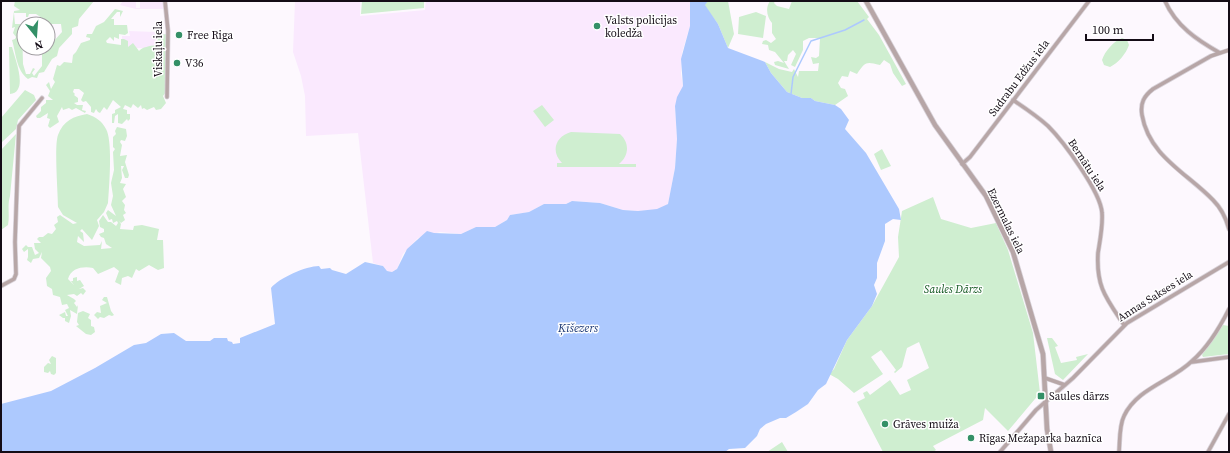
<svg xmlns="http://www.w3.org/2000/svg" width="1230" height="453" viewBox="0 0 1230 453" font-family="'Source Serif 4',serif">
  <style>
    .built { fill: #fae9fe }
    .green { fill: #cfeed0; fill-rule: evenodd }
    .water { fill: #adc9fe }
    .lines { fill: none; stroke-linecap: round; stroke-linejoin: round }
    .stream { stroke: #adc9fe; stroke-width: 1.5 }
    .minor-casing { stroke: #d8d2d9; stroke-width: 5 }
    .tertiary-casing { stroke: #d8d2d9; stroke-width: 6 }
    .minor { stroke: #b7a6a7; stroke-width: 3.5 }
    .tertiary { stroke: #b7a6a7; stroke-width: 4.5 }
    .poi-dot { fill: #349067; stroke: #fff; stroke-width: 1.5 }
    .labels { text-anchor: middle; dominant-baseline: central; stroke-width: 3; stroke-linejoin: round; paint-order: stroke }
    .poi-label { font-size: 11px; fill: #140c16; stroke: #fff; text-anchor: start }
    .street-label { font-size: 11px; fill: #140c16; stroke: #fff }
    .park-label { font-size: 11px; font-style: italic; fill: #0c531a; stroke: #fff }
    .water-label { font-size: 12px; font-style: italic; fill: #1b3875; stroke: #fff }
  </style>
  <rect width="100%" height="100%" fill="#fdf8fe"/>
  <path class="built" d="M 123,1 L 136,1 L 136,8 L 140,8 L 140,1 L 163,1 L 164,9 L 136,9 L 120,5 Z
    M 295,1 L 360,1 L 360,16 L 425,10 L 426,1 L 690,1 L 690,26 L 682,53 L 681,74 L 683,86 L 675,106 L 677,139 L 675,168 L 668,204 L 657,210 L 638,211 L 623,210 L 600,203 L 572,201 L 566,204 L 544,204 L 529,212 L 510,215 L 507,220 L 495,227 L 476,227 L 461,234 L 440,232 L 418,238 L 403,254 L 397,269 L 392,272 L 387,271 L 383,266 L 373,263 L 358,133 L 306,136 L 305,96 L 301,76 L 293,52 Z
    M 129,31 L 155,32 L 155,34 L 167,34 L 166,48 L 122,48 L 122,36 L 130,36 Z"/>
  <path class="green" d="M 15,1 L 94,1 L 79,19 L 78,26 L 72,28 L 72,34 L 59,48 L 57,56 L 52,59 L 44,72 L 39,73 L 37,78 L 32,77 L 28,79 C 16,70 16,53 12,40 L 15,39 L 16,37 L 13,33 L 15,27 L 12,28 L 14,11 L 20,10 L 14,6 ZM 14,13 L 26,13 L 26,17 L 28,17 L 29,14 L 36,14 L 42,18 L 43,24 L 48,24 L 48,31 L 51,29 L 50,24 L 61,24 L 62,32 L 53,42 L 48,40 L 50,37 L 48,37 L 48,48 L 42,48 L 42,66 L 34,76 L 32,73 L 35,69 L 33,68 L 30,74 L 26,74 L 23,64 L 22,24 L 15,24 Z
    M 362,1 L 424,1 L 424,8 L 361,14 Z
    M 708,1 L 728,1 L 734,34 L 728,48 L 718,24 L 704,5 Z
    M 770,1 L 775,1 L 774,3 L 777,6 L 789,9 L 792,1 L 857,1 L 869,17 L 867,19 L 879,35 L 906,84 L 902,86 L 893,73 L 890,64 L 884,60 L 880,65 C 866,62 866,61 857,74 L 850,71 L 848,77 L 842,76 L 838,83 L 841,88 L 845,89 L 848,96 L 835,105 L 815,101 L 811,98 L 802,98 L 787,92 L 771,73 L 765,62 L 779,69 L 792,72 L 794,69 L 798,77 L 799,71 L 818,71 L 819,63 L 813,64 L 811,57 L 816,58 L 819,56 L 820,38 L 809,38 L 803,41 L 803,50 L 795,67 L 791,65 L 796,54 L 793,50 L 788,55 L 787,61 L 784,61 L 789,69 L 775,65 L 774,62 L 778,61 L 784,63 L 775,52 L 769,50 L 768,45 L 762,44 L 763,41 L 766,40 L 771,43 L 776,39 L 772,33 L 772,23 C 767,17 765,8 770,1 Z
    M 115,9 L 123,11 L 120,17 L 120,12 L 117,12 L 111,19 L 114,19 L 114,25 L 127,25 L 128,33 L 125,35 L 119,34 L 119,39 L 114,37 L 114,41 L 110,37 L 106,41 L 107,43 L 121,45 L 121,39 L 124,39 L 128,41 L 128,47 L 133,43 L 139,51 C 142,47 150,46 156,45 L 159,35 L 167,34 L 166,92 L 163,96 L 166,103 L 161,109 L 156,110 L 154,107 L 147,110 L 144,108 L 142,109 L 141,105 L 138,108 L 133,104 L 131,108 L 125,105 L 123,109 L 127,110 L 127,114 L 130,114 L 130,119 L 128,121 L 127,119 L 122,124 L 118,123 L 118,114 L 115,116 L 114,123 L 112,123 L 112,114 L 115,113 L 115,110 L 121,107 L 113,100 L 107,110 L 104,107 L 100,113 L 98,112 L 96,109 L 94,113 L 91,112 L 91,107 L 86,101 L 83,102 L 81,100 L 84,93 L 79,89 L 74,89 L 73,92 L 75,94 L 74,95 L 78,98 L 78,102 L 74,103 L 77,105 L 83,105 L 82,110 L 86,111 L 85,113 L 76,108 L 72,110 L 69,108 L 63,110 L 62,107 L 57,116 L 59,122 L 50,128 L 48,126 L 50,119 L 47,118 L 48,113 L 40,118 L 37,118 L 36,116 L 41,111 L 41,107 L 46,103 L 46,100 L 53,100 L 48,96 L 50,91 L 46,85 L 49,82 L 51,89 L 55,82 L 53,79 L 57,65 L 60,66 L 64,62 L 72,63 L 73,55 L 76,52 L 81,43 L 90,40 L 90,38 L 86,37 L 87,34 L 92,34 L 96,26 L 104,22 Z
    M 756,12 L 766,16 L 763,38 L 738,34 L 739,17 Z
    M 1122,38 L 1127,40 L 1129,45 C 1126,54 1118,63 1110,67 L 1104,65 L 1102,60 C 1105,51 1113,42 1122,38 Z
    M 9,47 L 12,47 C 15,59 29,92 10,94 Z
    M 25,90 L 34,95 L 36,100 L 18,120 L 16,129 L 1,143 L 1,118 Z
    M 542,105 L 554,120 L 545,127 L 533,111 Z
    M 87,114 C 96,117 102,121 106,129 C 113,141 109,188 108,203 L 104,212 L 97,220 L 99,226 L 92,240 L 82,229 L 80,231 L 83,233 L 84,242 L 78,236 L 77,242 L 84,246 L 100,245 L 102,241 L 101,249 L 112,248 L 106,244 L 104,238 L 101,237 L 99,234 L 104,232 L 104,229 L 100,227 L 99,221 L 103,215 L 108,222 L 111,222 L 116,226 L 118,223 L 117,221 L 113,223 L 112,219 L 109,220 L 106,213 L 108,210 L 116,216 L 111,205 L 113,196 L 111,183 L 114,170 L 113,152 L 115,149 L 113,147 L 113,137 L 116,134 L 115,131 L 117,127 L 126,129 L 127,136 L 125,141 L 121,140 L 120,142 L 122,145 L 120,156 L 127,155 L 125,162 L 129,175 L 128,178 L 125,178 L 122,170 L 124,166 L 121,166 L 122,178 L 120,183 L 126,184 L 123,189 L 126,197 L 122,201 L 125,205 L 124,210 L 126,213 L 123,215 L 125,220 L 121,223 L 119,221 L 121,224 L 120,229 L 133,230 L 134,226 L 142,225 L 159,229 L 157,240 L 163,240 L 164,268 L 158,270 L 149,265 L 139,271 L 136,269 L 132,278 L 128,276 L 122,278 L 121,285 L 115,282 L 119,271 L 114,267 L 98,274 L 93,268 C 83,266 71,268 68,279 L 74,285 L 71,281 L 73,281 L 73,278 L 77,277 L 77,281 L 80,280 L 84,286 L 79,289 L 83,288 L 86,291 L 83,295 L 81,293 L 77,296 L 74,294 L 67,295 L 74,299 L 76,301 L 74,303 L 77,307 L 78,305 L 77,314 L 70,310 L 71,316 L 69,323 L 65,321 L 65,318 L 63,318 L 59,315 L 65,312 L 66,316 L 68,316 L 65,310 L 69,308 L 67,304 L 62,305 L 60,297 L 53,295 L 52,289 L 47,286 L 46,278 L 51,271 L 50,267 L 41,258 L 42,252 L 39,258 L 33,259 L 31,263 L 27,260 L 28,257 L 28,249 L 24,252 L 22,249 L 26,245 L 28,247 L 32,247 L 35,255 L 39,253 L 35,249 L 34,243 L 41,243 L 37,239 L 39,237 L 43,237 L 48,233 L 52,234 L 56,229 L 54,225 L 58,222 L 57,217 L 60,215 L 73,224 L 77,223 L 63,215 L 58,207 C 58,192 54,146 58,135 C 63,121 74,116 87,114 Z
    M 571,132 L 620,134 C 630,143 629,156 619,164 L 636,164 L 636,167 L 557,167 L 557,163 L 562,163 C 550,151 556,136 571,132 Z
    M 16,134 L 10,196 C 7,206 10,215 8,225 L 1,230 L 1,150 Z
    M 882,149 L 891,166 L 881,170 L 874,154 Z
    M 933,197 L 941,219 L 971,228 L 996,223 L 1008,250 L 1033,333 L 1040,393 L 1008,431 L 985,408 L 983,420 L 933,446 L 936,450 L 933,452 L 883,452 L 857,402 L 865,398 L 863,393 L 867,391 L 870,395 L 890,380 L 900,395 L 911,390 L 907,380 L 929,368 L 919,342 L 907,348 L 902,367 L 895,373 L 894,372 L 896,370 L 881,350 L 871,357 L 883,374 L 854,393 L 838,379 L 829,374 L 834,369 L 847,340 L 872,306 L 899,257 L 898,237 L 902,211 Z
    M 104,297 L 107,297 L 111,311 L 114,315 L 112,316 L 109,315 L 104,318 L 100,317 L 98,319 L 94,315 L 97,312 L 101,313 L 100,306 L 107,303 L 102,300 Z
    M 83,311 L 90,314 L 88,318 L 91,320 L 91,326 L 94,327 L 95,332 L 91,335 L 86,334 L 76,326 L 79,325 L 77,322 L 78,313 Z
    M 1223,325 L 1229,326 L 1229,354 L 1203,357 L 1202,355 Z
    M 1047,338 L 1052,338 L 1058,346 L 1055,347 L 1061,363 L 1077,360 L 1076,357 L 1088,354 L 1063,380 L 1055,374 Z
    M 52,356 L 56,358 L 56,373 L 54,375 L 51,374 L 50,371 L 48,373 L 44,372 L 44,367 L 48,363 L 51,364 L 49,360 Z
    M 782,442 L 788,452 L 767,452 Z"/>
  <path class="water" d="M 690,1 L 708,1 L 705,5 L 718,24 L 728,48 L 765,62 L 771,73 L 787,92 L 802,98 L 811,98 L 815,101 L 835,105 L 841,109 L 849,120 L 845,129 L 866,153 L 899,209 L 901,220 L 893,219 L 885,224 L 885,241 L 877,263 L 877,278 L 874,285 L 877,294 L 872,306 L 847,340 L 826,384 L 818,390 L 808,404 L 796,412 L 786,418 L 780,418 L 766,424 L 760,429 L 757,436 L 745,448 L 729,449 L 725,452 L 1,452 L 1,404 L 51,391 L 95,368 L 134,345 L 146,343 L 161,334 L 174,333 L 186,341 L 210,341 L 214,338 L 227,338 L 228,341 L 232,342 L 233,344 L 240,343 L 240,338 L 275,324 L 271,288 C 279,278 306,266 319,266 L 321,269 L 330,268 L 332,270 L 346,274 L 365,262 L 383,266 L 387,271 L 392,272 L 397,269 L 407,249 L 427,231 L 434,233 L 461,234 L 476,227 L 495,227 L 507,220 L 510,215 L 529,212 L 544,204 L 566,204 L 572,201 L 600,203 L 623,210 L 638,211 L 657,209 L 668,204 L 675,168 L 677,139 L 675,106 L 677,97 L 683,86 L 681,59 L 690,26 Z"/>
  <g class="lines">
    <path class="stream" d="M 791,94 L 793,77 L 811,41 L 845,30 L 864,20"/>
    <g class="minor-casing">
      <path id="minor" d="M 165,1 L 168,31 L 167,97
        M 1165,1 C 1176,26 1197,40 1220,53
        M 1229,50 L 1211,56 L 1153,89 C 1144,96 1140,103 1142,115 C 1149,156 1187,173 1213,200 C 1221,208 1226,218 1229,229
        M 1013,100 C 1025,108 1037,116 1048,126 C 1063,141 1101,192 1102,213 C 1103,226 1100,240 1098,253 C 1096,287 1106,298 1124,325
        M 962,164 L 970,157 L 1089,1
        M 1,286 L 14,279 L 16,274 L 15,242 L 19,126 L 42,98
        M 1192,362 L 1229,357
        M 1045,378 L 1065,385
        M 1000,452 L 1036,410 L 1073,378 L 1127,323 L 1229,262
        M 1119,452 C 1120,441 1119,426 1124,416 C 1137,388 1172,381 1192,361 C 1207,348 1220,327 1229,309
        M 1208,452 L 1229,414"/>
    </g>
    <g class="tertiary-casing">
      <path id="tertiary" d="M 866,1 L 935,125 L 986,196 L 1013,252 L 1043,354 L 1047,429 L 1051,452"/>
    </g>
    <use href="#minor" class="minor"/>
    <use href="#tertiary" class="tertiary"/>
  </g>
  <g class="poi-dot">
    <circle cx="597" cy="26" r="4"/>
    <circle cx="179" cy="35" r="4"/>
    <circle cx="177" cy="63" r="4"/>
    <rect x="1037" y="392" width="8" height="8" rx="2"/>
    <circle cx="885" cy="424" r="4"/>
    <circle cx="971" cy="438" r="4"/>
  </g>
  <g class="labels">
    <g class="poi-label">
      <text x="605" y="20">Valsts policijas<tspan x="605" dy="13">koledža</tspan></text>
      <text x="187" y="35">Free Riga</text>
      <text x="185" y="63">V36</text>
      <text x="1049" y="396">Saules dārzs</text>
      <text x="893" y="424">Grāves muiža</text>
      <text x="979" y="438">Rīgas Mežaparka baznīca</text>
    </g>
    <g class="street-label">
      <text transform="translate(158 49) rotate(-90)">Viskaļu iela</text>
      <text transform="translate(1019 78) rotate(-53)">Sudrabu Edžus iela</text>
      <text transform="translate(1087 165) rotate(57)">Bernātu iela</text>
      <text transform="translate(1006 221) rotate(64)">Ezermalas iela</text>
      <text transform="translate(1155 296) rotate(-32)">Annas Sakses iela</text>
    </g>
    <g class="park-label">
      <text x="953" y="289">Saules Dārzs</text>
    </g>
    <g class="water-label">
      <text x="578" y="328">Ķīšezers</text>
    </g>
  </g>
  <rect width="1230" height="453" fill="none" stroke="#140c16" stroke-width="4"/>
  <g transform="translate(36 36) rotate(163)"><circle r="19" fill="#ffffff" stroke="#a19ea2"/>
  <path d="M0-3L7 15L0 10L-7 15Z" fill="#349067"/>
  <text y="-6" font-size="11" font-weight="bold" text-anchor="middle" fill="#140c16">N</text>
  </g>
  <path d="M1086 34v6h67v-6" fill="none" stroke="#140c16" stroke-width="2"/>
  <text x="1092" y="34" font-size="12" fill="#140c16" stroke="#ffffff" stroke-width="3" paint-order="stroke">100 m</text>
</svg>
